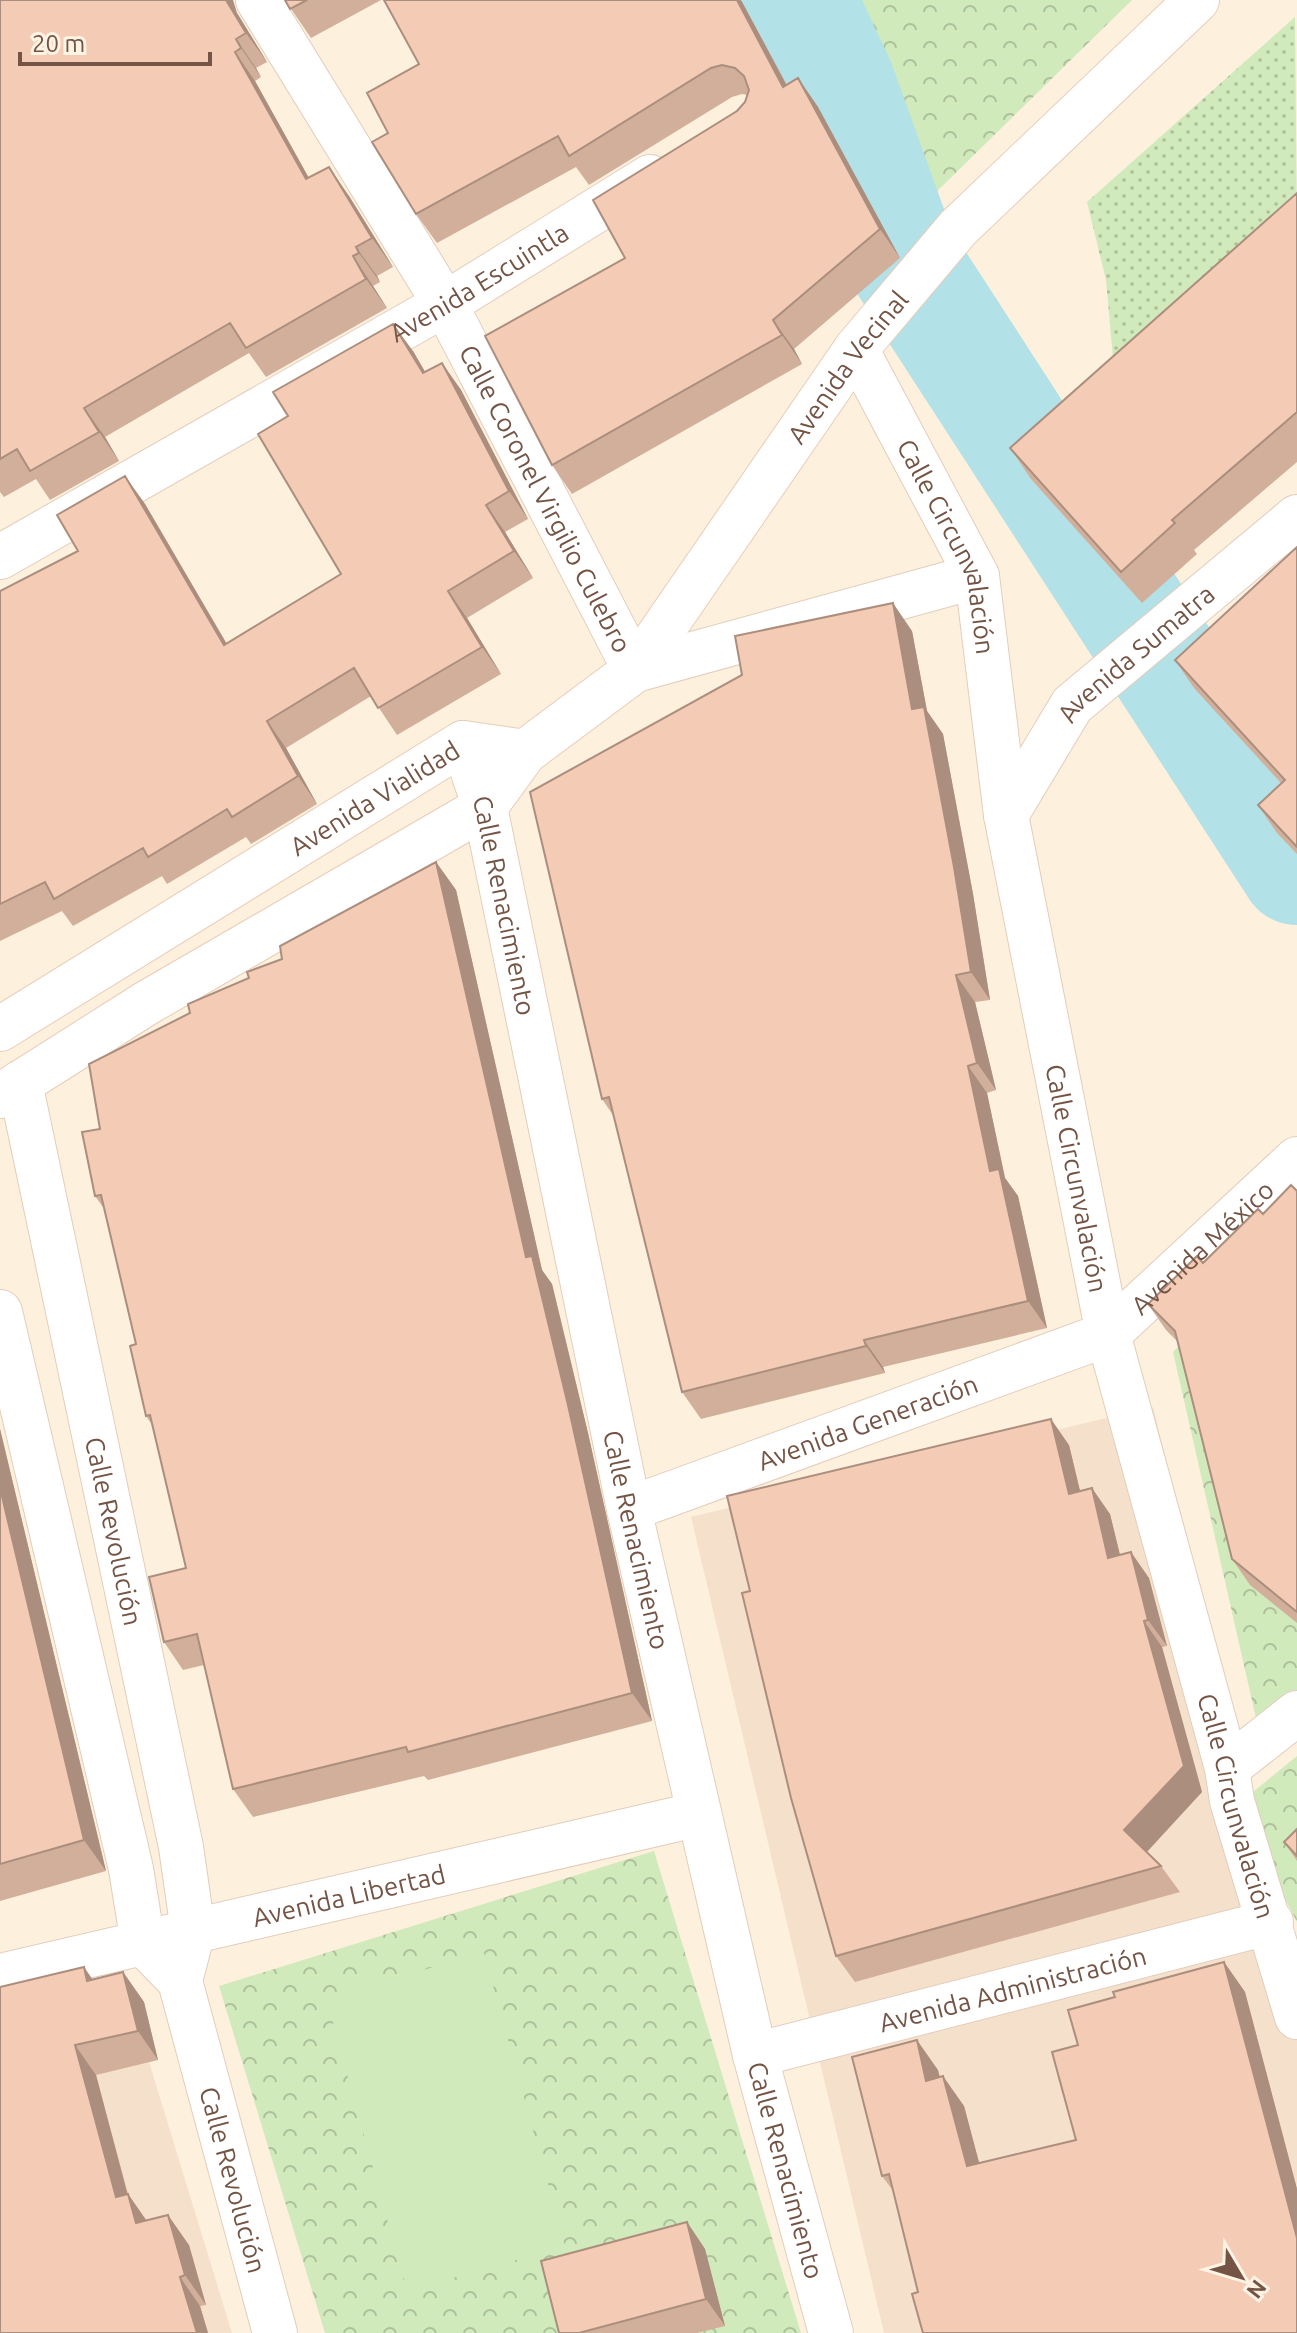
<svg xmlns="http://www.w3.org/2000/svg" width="1297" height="2333" viewBox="0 0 1297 2333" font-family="Ubuntu,sans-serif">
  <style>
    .residential { fill: #f5e1cb }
    .grass { fill: url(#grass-dots) }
    .park { fill: url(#park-crowns) }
    .pitch { fill: #d1eabc }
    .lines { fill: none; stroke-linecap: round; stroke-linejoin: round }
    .river { stroke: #b2e1e7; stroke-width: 114 }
    .street-casing { stroke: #e3cdbc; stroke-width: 46 }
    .secondary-casing { stroke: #e8cdb9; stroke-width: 46 }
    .street { stroke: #fff; stroke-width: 44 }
    .secondary { stroke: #fff; stroke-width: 44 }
    .wall { fill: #d2af9b }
    .shaded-wall { fill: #ab8e7e }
    .building { fill: #f4cbb4; stroke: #ab8e7e; stroke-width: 2 }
    .labels { text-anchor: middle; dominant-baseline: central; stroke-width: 6; stroke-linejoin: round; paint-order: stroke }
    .street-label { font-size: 26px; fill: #735445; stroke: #fff3e4 }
  </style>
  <defs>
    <pattern id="grass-dots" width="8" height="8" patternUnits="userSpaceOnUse" patternTransform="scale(2)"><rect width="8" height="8" fill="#d1eabc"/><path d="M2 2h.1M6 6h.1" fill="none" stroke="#aec09b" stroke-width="1.8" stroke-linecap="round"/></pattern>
    <pattern id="park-crowns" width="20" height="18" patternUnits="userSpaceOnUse" patternTransform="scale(2)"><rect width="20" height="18" fill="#d1eabc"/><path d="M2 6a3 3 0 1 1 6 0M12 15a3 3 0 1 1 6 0" fill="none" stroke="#aec09b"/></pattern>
  </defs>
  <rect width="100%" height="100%" fill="#fdf0dd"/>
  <path class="residential" d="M 1153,1407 L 1297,1988 L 1297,2333 L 884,2333 L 691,1517 Z
    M 124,1980 L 232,2333 L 0,2333 L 0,2006 Z"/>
  <path class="grass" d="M 1295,17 L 1297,240 L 1113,358 L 1106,280 L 1087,202 Z"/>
  <path class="park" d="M 817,0 L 1132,0 L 922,206 Z
    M 1297,1228 L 1297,1695 L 1258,1727 L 1173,1352 Z
    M 1297,1756 L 1297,1922 L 1237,1805 Z
    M 654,1851 L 801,2333 L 325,2333 L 219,1986 Z"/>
  <path class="pitch" d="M 484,1953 L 565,2246 L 407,2291 L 326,1997 Z"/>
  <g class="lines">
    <path class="river" d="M 799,0 L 838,83 L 900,255 L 1297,868"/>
    <g class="street-casing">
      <g id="street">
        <path id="s1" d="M 258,0 L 445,304 L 635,670 L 977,576"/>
        <path id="s2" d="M 856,349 L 977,576 L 1006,815 L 1108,1334 L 1227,1768 L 1232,1801 L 1297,2017"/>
        <path id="s3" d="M 0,557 L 445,304 L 650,177"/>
        <path id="s4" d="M 463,743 L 485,807 L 629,1509 L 755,2055 L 831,2333"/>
        <path id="s5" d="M 1006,815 L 1072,705 L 1297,517"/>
        <path id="s6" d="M 20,1083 L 181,1847 L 193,1931 L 180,1981"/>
        <path id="s7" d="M 0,1312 L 131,1869 L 143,1943 L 180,1981 L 275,2333"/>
        <path id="s8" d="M 629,1509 L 1108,1334 L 1297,1159"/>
        <path d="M 1227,1768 L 1297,1713"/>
        <path id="s9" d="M 0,1976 L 699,1814"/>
        <path id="s10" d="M 755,2055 L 1271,1922"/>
      </g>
    </g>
    <g class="secondary-casing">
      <g id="secondary">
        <path id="s11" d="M 0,1029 L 463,743 L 525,752"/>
        <path id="s12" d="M 0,1096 L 145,1004 L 485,807 L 525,752 L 635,670 L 856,349 L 958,228 L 1197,0"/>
      </g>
    </g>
    <use href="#street" class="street"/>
    <use href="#secondary" class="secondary"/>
  </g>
  <path class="wall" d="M 0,0 L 237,13 L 267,62 L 256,68 L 261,77 L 255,81 L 309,178 L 349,196 L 393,267 L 377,276 L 380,282 L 373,286 L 387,308 L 266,377 L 249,353 L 105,437 L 119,461 L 50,500 L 36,479 L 4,497 L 0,492 Z
    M 285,0 L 381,0 L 311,38 Z
    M 384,0 L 741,0 L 787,85 L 798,78 L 818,107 L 900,258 L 794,349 L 802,364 L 572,494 L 552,465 L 625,258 L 737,111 L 745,102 L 747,95 L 742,94 L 732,97 L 589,185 L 576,167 L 437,243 L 416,214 L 388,133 L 419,64 Z
    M 1297,193 L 1297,462 L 1194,550 L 1197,554 L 1142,603 L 1031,479 L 1010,448 Z
    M 413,351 L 425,372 L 442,363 L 461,390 L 528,519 L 505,532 L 533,578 L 467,618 L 501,674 L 397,735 L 371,696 L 286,748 L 317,804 L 251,844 L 246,837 L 167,884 L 162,876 L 73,926 L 62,911 L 0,941 L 0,591 L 78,551 L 125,476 L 145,504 L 227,644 L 341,574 Z
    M 1297,547 L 1297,854 L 1277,833 L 1258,805 L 1281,783 L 1194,688 L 1175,660 Z
    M 912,631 L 927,711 L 943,734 L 973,894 L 990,1000 L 975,1002 L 996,1090 L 987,1093 L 1005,1178 L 1018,1196 L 1047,1328 L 883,1367 L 885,1373 L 701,1419 L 682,1392 L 613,1115 L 602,1099 Z
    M 436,862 L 456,890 L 542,1270 L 552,1284 L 588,1433 L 652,1721 L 428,1780 L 424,1776 L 253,1817 L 233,1789 L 204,1665 L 183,1670 L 164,1642 L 186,1568 L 153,1426 L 146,1416 L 136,1344 L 105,1210 L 95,1196 L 100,1129 L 190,1013 L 249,978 L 282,959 Z
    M 1297,1191 L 1297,1623 L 1250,1585 L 1232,1559 L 1177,1341 L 1166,1330 L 1148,1304 L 1203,1263 L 1263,1214 Z
    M 0,1429 L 106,1871 L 0,1901 Z
    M 1069,1445 L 1080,1491 L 1110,1514 L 1120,1555 L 1149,1578 L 1167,1646 L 1162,1647 L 1202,1792 L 1147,1852 L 1161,1866 L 1180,1892 L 855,1982 L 836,1956 L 750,1591 Z
    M 1297,1829 L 1297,1861 L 1284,1842 Z
    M 1224,1962 L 1245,1992 L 1297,2189 L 1297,2333 L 918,2292 L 894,2192 L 882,2176 L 938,2070 L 940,2077 L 964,2106 L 979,2163 L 1076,2140 L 1078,2045 L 1115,1997 Z
    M 123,1972 L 144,2002 L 158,2060 L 96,2075 L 128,2194 L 147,2221 L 189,2245 L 206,2305 L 200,2306 L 208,2333 L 0,2333 L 92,1979 Z
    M 687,2222 L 705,2249 L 725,2326 L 697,2333 L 559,2333 Z"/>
  <path class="shaded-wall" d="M 226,0 L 233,0 L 237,13 L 267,62 L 246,33 Z
    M 737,0 L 741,0 L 803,116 L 783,87 Z
    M 236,39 L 256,68 L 261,77 L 241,48 Z
    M 235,52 L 255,81 L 326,209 L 306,179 Z
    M 798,78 L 818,107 L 900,258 L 880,229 Z
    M 329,167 L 349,196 L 393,267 L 372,238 Z
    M 356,247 L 377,276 L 380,282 L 359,253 Z
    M 353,256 L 373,286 L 387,308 L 366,279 Z
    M 773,320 L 794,349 L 802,364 L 782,335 Z
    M 393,324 L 413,351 L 442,401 L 423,373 Z
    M 442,363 L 461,390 L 528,519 L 509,491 Z
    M 84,408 L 105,437 L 119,461 L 99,432 Z
    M 125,476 L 145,504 L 243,672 L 224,645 Z
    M 486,505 L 505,532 L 533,578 L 514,551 Z
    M 448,591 L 467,618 L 501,674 L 482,647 Z
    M 893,603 L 912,631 L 927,711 L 943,734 L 973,894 L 990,1000 L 971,972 L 912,709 Z
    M 267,721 L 286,748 L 317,804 L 298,776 Z
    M 436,862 L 456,890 L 542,1270 L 552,1284 L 588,1433 L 652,1721 L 632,1693 L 526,1257 Z
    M 956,975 L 975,1002 L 996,1090 L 977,1063 Z
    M 968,1066 L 987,1093 L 1005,1178 L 1018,1196 L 1047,1328 L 1028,1301 L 990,1171 Z
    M 864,1340 L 883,1367 L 885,1373 L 866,1346 Z
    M 1051,1419 L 1069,1445 L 1087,1520 L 1069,1494 Z
    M 0,1429 L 106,1871 L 84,1840 L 0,1488 Z
    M 1092,1488 L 1110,1514 L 1127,1584 L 1108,1558 Z
    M 1131,1552 L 1149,1578 L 1167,1646 L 1148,1620 Z
    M 1144,1621 L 1162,1647 L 1202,1792 L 1143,1856 L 1124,1830 Z
    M 1224,1962 L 1245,1992 L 1297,2189 L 1297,2238 Z
    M 84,1967 L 104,1996 L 87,1981 Z
    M 123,1972 L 144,2002 L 158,2060 L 138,2031 Z
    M 917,2040 L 938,2070 L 947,2111 L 926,2081 Z
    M 75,2045 L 96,2075 L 136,2227 L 116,2197 Z
    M 943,2076 L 964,2106 L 988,2196 L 967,2166 Z
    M 128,2194 L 148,2223 L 136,2223 Z
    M 168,2215 L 189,2245 L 206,2305 L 185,2275 Z
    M 687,2222 L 705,2249 L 725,2326 L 706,2299 Z
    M 180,2277 L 200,2306 L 208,2333 L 197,2333 Z"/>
  <path class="building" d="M 0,0 L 226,0 L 246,33 L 236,39 L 241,48 L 235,52 L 306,179 L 329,167 L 372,238 L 356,247 L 359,253 L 353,256 L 366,279 L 246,348 L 230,323 L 84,408 L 99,432 L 30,471 L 17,449 L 0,459 Z
    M 285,0 L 307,0 L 290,9 Z
    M 384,0 L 737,0 L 783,87 L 798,78 L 880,229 L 773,320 L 782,335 L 552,465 L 485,336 L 625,258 L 593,200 L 737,111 L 745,102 L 749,90 L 744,76 L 735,68 L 722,65 L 711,68 L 569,156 L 558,136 L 416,214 L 372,142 L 388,133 L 367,93 L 419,64 Z
    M 1297,193 L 1297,412 L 1172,520 L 1175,523 L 1121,572 L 1010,448 Z
    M 393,324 L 423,373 L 442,363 L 509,491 L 486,505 L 514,551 L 448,591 L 482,647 L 378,708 L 354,668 L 267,721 L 298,776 L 232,817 L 227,809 L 148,857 L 143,848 L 54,899 L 45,882 L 0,904 L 0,591 L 78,551 L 57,515 L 125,476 L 224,645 L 341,574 L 258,434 L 288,416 L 273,392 Z
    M 1297,547 L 1297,847 L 1258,805 L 1285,780 L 1175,660 Z
    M 893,603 L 912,709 L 924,707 L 954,867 L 971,972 L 956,975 L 977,1063 L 968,1066 L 990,1171 L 999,1169 L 1028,1301 L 864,1340 L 866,1346 L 682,1392 L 609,1097 L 602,1099 L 530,792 L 742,675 L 735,636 Z
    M 436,862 L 526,1257 L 532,1256 L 568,1405 L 632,1693 L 408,1752 L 406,1747 L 233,1789 L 197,1634 L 164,1642 L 149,1577 L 186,1568 L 150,1415 L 146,1416 L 130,1346 L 136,1344 L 101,1195 L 95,1196 L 82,1132 L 100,1129 L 89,1064 L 190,1013 L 188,1004 L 249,978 L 247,972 L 282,959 L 280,946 Z
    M 1291,1185 L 1297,1191 L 1297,1612 L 1232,1559 L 1175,1331 L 1148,1304 L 1197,1256 L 1203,1263 L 1258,1209 L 1263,1214 Z
    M 1051,1419 L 1069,1494 L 1092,1488 L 1108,1558 L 1131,1552 L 1148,1620 L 1144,1621 L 1184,1766 L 1124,1830 L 1161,1866 L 836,1956 L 791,1798 L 742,1593 L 750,1591 L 727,1496 Z
    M 0,1488 L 84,1840 L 0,1864 Z
    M 1297,1829 L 1297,1856 L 1284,1842 Z
    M 1224,1962 L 1297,2238 L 1297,2333 L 923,2333 L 912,2294 L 918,2292 L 889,2174 L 882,2176 L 852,2057 L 917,2040 L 926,2081 L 943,2076 L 967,2166 L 1076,2140 L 1052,2052 L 1078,2045 L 1068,2010 L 1115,1997 L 1113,1992 Z
    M 84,1967 L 87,1981 L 123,1972 L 138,2031 L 75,2045 L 116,2197 L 128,2194 L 136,2223 L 168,2215 L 185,2275 L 180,2277 L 197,2333 L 0,2333 L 0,1987 Z
    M 687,2222 L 706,2299 L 579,2333 L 559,2333 L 541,2261 Z"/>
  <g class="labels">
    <g class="street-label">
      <text stroke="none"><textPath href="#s3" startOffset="552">Avenida Escuintla</textPath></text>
      <text stroke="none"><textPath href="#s12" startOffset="1140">Avenida Vecinal</textPath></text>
      <text stroke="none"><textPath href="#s1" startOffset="576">Calle Coronel Virgilio Culebro</textPath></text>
      <text stroke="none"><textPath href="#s2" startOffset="220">Calle Circunvalación</textPath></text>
      <text stroke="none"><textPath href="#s5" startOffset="210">Avenida Sumatra</textPath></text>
      <text stroke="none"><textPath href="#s11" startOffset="440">Avenida Vialidad</textPath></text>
      <text stroke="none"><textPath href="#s4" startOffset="168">Calle Renacimiento</textPath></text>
      <text stroke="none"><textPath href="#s2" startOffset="868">Calle Circunvalación</textPath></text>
      <text stroke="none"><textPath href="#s8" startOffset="638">Avenida México</textPath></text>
      <text stroke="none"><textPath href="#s8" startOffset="254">Avenida Generación</textPath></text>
      <text stroke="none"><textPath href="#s6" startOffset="458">Calle Revolución</textPath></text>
      <text stroke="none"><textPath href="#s4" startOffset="816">Calle Renacimiento</textPath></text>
      <text stroke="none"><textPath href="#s2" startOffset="1516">Calle Circunvalación</textPath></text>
      <text stroke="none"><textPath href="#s9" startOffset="358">Avenida Libertad</textPath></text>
      <text stroke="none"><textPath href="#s10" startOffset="266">Avenida Administración</textPath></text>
      <text stroke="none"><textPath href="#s4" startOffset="1464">Calle Renacimiento</textPath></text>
      <text stroke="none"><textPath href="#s7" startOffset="906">Calle Revolución</textPath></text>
    </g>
  </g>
  <g transform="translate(1241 2277) rotate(128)" stroke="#fff3e4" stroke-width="6" paint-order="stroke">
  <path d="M0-6L14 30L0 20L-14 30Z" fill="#735445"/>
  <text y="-12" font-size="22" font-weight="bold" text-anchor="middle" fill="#735445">N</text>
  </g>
  <path d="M20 52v12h190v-12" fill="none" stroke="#735445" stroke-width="4"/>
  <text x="32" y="52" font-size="24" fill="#735445" stroke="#fff3e4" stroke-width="6" paint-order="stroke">20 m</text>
</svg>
